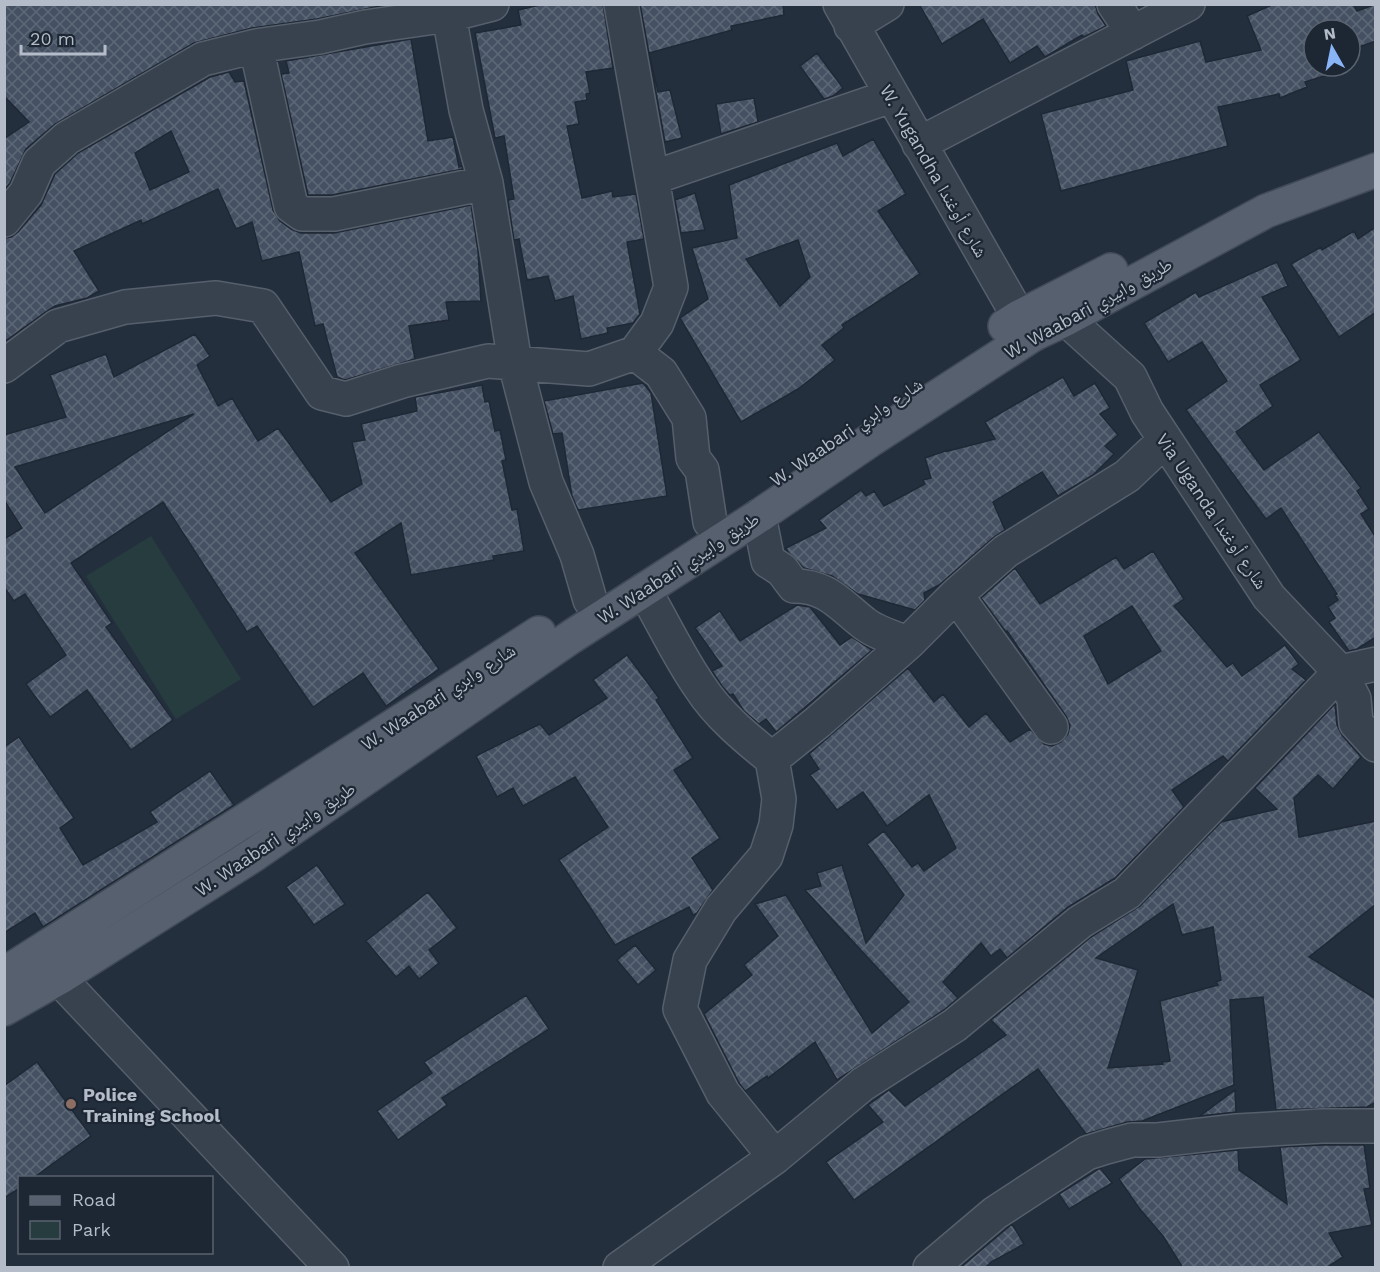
<svg xmlns="http://www.w3.org/2000/svg" width="1380" height="1272" viewBox="0 0 1380 1272" font-family="'Work Sans','Noto Naskh Arabic',sans-serif">
  <style>
    .park { fill: #263c3f }
    .building { fill: url(#building-cross-hatch); stroke: #1f2835; stroke-width: 1.5; fill-rule: evenodd }
    .lines { fill: none; stroke-linecap: round; stroke-linejoin: round }
    .minor-casing { stroke: #565f6c; stroke-width: 36 }
    .major-casing { stroke: #414a57; stroke-width: 36 }
    .minor { stroke: #38414e; stroke-width: 33 }
    .major { stroke: #56606e; stroke-width: 33 }
    .education-dot { fill: #8d6e63; stroke: #1d2633; stroke-width: 2 }
    .labels { text-anchor: middle; dominant-baseline: central; stroke-width: 4.5; stroke-linejoin: round; paint-order: stroke }
    .street-label { font-size: 18px; fill: #b4bcc9; stroke: #1d2633 }
    .poi-label { font-size: 18px; font-weight: bold; fill: #b4bcc9; stroke: #1d2633; text-anchor: start }
  </style>
  <defs>
    <pattern id="building-cross-hatch" width="8" height="8" patternUnits="userSpaceOnUse" patternTransform="scale(1.5)"><rect width="8" height="8" fill="#455162"/><path d="M0 0l8 8M0 8l8-8" fill="none" stroke="#5d6877"/></pattern>
  </defs>
  <rect width="100%" height="100%" fill="#242f3e"/>
  <path class="park" d="M 151,536 L 241,679 L 176,719 L 86,576 Z"/>
  <path class="building" d="M 4,4 L 390,4 L 317,19 L 252,28 L 194,43 L 55,124 L 26,149 L 10,183 L 4,190 L 4,139 L 29,122 L 4,96 Z
    M 544,4 L 603,4 L 613,68 L 586,72 L 590,93 L 586,94 L 587,100 L 575,102 L 579,124 L 567,126 L 582,198 L 612,191 L 613,197 L 636,194 L 644,239 L 627,242 L 640,314 L 633,323 L 607,328 L 608,333 L 581,339 L 573,296 L 555,301 L 548,276 L 527,280 L 519,239 L 514,240 L 508,200 L 514,199 L 504,136 L 495,138 L 475,33 L 521,25 L 518,10 Z
    M 640,4 L 783,4 L 784,15 L 731,26 L 732,30 L 649,53 L 658,92 L 670,90 L 682,138 L 665,142 Z
    M 919,4 L 1095,4 L 1098,14 L 1106,26 L 1084,37 L 1082,35 L 1045,57 L 1037,46 L 1010,63 L 983,19 L 942,44 Z
    M 1274,4 L 1353,4 L 1357,11 L 1376,4 L 1376,41 L 1359,47 L 1361,52 L 1350,56 L 1350,30 L 1314,30 L 1314,66 L 1338,66 L 1340,71 L 1305,82 L 1307,87 L 1280,98 L 1279,94 L 1218,107 L 1228,146 L 1061,191 L 1041,114 L 1133,90 L 1126,61 L 1200,41 L 1206,62 L 1261,50 L 1247,16 Z
    M 411,39 L 428,141 L 453,137 L 459,167 L 462,166 L 463,169 L 332,195 L 308,195 L 281,74 L 289,73 L 286,61 Z
    M 817,53 L 843,88 L 833,96 L 824,99 L 800,66 Z
    M 229,72 L 235,82 L 244,81 L 273,210 L 280,221 L 291,229 L 301,233 L 334,233 L 471,205 L 478,251 L 481,301 L 446,302 L 449,320 L 409,326 L 415,359 L 345,380 L 337,377 L 323,324 L 315,326 L 299,252 L 262,261 L 252,222 L 236,229 L 218,189 L 142,224 L 141,220 L 74,251 L 99,291 L 87,298 L 55,306 L 47,311 L 4,342 L 4,238 L 11,237 L 18,232 L 41,205 L 55,174 L 78,153 L 210,77 ZM 171,131 L 189,172 L 150,190 L 135,153 Z
    M 754,98 L 758,122 L 721,134 L 716,104 Z
    M 873,139 L 906,194 L 878,211 L 920,274 L 842,325 L 844,328 L 822,345 L 835,360 L 798,389 L 741,422 L 680,318 L 708,299 L 692,248 L 737,238 L 729,185 L 837,143 L 843,156 ZM 798,240 L 810,277 L 780,306 L 746,259 Z
    M 695,193 L 705,230 L 681,233 L 675,200 Z
    M 1376,227 L 1376,312 L 1339,337 L 1291,264 L 1321,247 L 1322,250 L 1354,231 L 1358,239 Z
    M 1277,262 L 1288,286 L 1262,297 L 1301,360 L 1260,385 L 1273,406 L 1236,432 L 1264,470 L 1319,432 L 1361,488 L 1357,491 L 1369,509 L 1361,514 L 1376,538 L 1376,637 L 1357,649 L 1349,651 L 1329,622 L 1335,618 L 1328,607 L 1338,600 L 1335,595 L 1337,594 L 1281,508 L 1266,519 L 1186,410 L 1227,381 L 1202,342 L 1168,362 L 1144,323 L 1196,292 L 1199,297 Z
    M 195,334 L 210,356 L 197,365 L 218,406 L 232,398 L 258,441 L 278,428 L 331,502 L 362,484 L 352,442 L 365,440 L 361,424 L 417,411 L 415,397 L 482,385 L 485,402 L 489,401 L 495,431 L 500,430 L 506,460 L 502,461 L 512,510 L 517,509 L 524,551 L 493,556 L 494,560 L 411,575 L 401,523 L 355,553 L 439,669 L 386,706 L 363,673 L 313,707 L 257,626 L 247,632 L 163,502 L 71,563 L 112,623 L 106,627 L 173,720 L 131,750 L 87,690 L 50,717 L 26,684 L 66,655 L 25,594 L 14,601 L 4,587 L 4,539 L 22,528 L 4,500 L 4,435 L 66,417 L 50,375 L 106,354 L 114,377 ZM 194,414 L 45,513 L 15,467 Z
    M 1063,377 L 1074,396 L 1095,383 L 1110,408 L 1100,414 L 1118,435 L 1105,446 L 1114,454 L 1093,475 L 1058,496 L 1042,472 L 993,502 L 1005,530 L 994,537 L 939,585 L 924,593 L 925,600 L 915,610 L 858,594 L 832,576 L 804,568 L 788,552 L 786,548 L 826,528 L 819,520 L 861,490 L 866,496 L 874,491 L 884,506 L 925,484 L 923,480 L 931,478 L 925,458 L 948,450 L 948,451 L 995,439 L 985,422 Z
    M 643,383 L 651,393 L 667,496 L 578,510 L 572,496 L 562,433 L 553,434 L 544,401 Z
    M 1153,551 L 1184,599 L 1174,606 L 1227,667 L 1233,663 L 1242,676 L 1285,645 L 1299,664 L 1292,669 L 1306,680 L 1228,761 L 1223,756 L 1172,790 L 1184,807 L 1115,878 L 1068,907 L 1007,958 L 1000,949 L 991,956 L 981,943 L 943,982 L 958,998 L 944,1010 L 837,1080 L 815,1042 L 768,1078 L 767,1076 L 745,1091 L 739,1083 L 704,1014 L 752,975 L 744,965 L 778,936 L 755,904 L 786,895 L 872,1033 L 909,1002 L 805,890 L 821,886 L 817,873 L 842,865 L 866,943 L 904,895 L 867,844 L 884,831 L 912,867 L 918,863 L 924,871 L 956,848 L 929,795 L 887,826 L 863,792 L 837,810 L 810,775 L 819,769 L 809,754 L 908,668 L 934,702 L 943,694 L 969,727 L 986,713 L 1010,742 L 1030,729 L 1044,744 L 1052,746 L 1061,742 L 1068,734 L 1070,725 L 1066,716 L 1007,631 L 1006,632 L 981,598 L 1015,568 L 1040,604 L 1116,557 L 1124,569 ZM 1132,606 L 1161,651 L 1108,684 L 1084,636 Z
    M 797,605 L 810,607 L 840,645 L 852,637 L 872,650 L 776,732 L 766,719 L 759,724 L 744,711 L 733,694 L 730,695 L 722,686 L 712,671 L 722,666 L 695,628 L 720,611 L 740,641 Z
    M 627,655 L 659,698 L 656,700 L 693,758 L 674,770 L 720,838 L 692,858 L 713,890 L 697,913 L 693,915 L 689,907 L 615,945 L 559,860 L 608,827 L 575,777 L 523,806 L 513,788 L 497,797 L 476,756 L 540,724 L 549,735 L 607,698 L 593,680 Z
    M 1335,704 L 1337,725 L 1342,735 L 1361,757 L 1333,789 L 1318,775 L 1294,798 L 1299,837 L 1376,821 L 1376,904 L 1309,957 L 1376,999 L 1376,1102 L 1367,1107 L 1276,1110 L 1263,997 L 1230,1000 L 1234,1085 L 1142,1121 L 1127,1122 L 1086,1134 L 1038,1069 L 854,1200 L 826,1162 L 883,1122 L 868,1105 L 889,1090 L 905,1106 L 1006,1035 L 991,1020 L 1091,937 L 1140,906 L 1221,822 L 1277,809 L 1255,788 ZM 1173,904 L 1182,935 L 1213,927 L 1221,980 L 1216,982 L 1218,985 L 1160,1001 L 1170,1061 L 1162,1062 L 1163,1064 L 1108,1068 L 1138,970 L 1096,958 Z
    M 19,737 L 74,818 L 60,828 L 83,865 L 157,822 L 150,812 L 210,771 L 234,805 L 43,927 L 35,913 L 4,933 L 4,747 Z
    M 317,865 L 345,904 L 314,925 L 286,887 Z
    M 428,892 L 457,928 L 429,950 L 439,963 L 419,979 L 409,966 L 396,977 L 366,941 Z
    M 635,945 L 656,970 L 638,985 L 617,960 Z
    M 526,995 L 549,1029 L 442,1098 L 447,1105 L 398,1140 L 377,1111 L 432,1073 L 424,1062 Z
    M 37,1062 L 91,1136 L 33,1178 L 20,1178 L 20,1188 L 4,1198 L 4,1086 Z
    M 1235,1090 L 1236,1112 L 1200,1116 Z
    M 1323,1145 L 1364,1145 L 1370,1188 L 1364,1189 L 1372,1225 L 1329,1233 L 1343,1257 L 1326,1268 L 1183,1268 L 1163,1236 L 1139,1208 L 1119,1179 L 1145,1159 L 1238,1150 L 1239,1170 L 1287,1204 L 1280,1147 Z
    M 1100,1168 L 1112,1183 L 1069,1209 L 1059,1194 Z
    M 1012,1224 L 1024,1244 L 991,1262 L 985,1268 L 960,1268 Z"/>
  <g class="lines">
    <g class="minor-casing">
      <path id="minor" d="M 621,4 L 652,178
        M 840,4 L 1019,317 L 1034,334
        M 1114,4 L 1133,33
        M 449,15 L 466,110 L 486,183 L 515,363 L 546,482 L 577,555 L 590,600
        M 851,26 L 887,4
        M 256,46 L 291,206 L 302,214 L 334,214 L 486,183
        M 919,144 L 1188,4
        M 4,220 L 26,193 L 39,163 L 67,138 L 203,59 L 256,46 L 320,37 L 365,27 L 449,15 L 492,4
        M 1066,319 L 1130,377 L 1147,412 L 1269,597 L 1340,672 L 1376,664
        M 635,353 L 661,373 L 689,418 L 693,458 L 702,470 L 710,522
        M 4,366 L 58,326 L 125,307 L 216,298 L 263,306 L 322,393 L 346,399 L 402,381 L 488,361 L 589,369 L 635,353 L 657,323 L 671,287 L 652,178 L 891,96
        M 759,516 L 768,561 L 782,570 L 794,586 C 828,586 840,605 865,624 C 877,633 894,638 908,643 L 956,595 L 1006,551 L 1127,476 L 1165,440
        M 644,590 C 663,622 679,657 700,687 C 718,715 746,738 772,759 L 779,799 L 776,825 L 766,856 L 721,909 L 690,960 L 680,1009 L 723,1093 L 775,1157
        M 956,595 L 1051,727
        M 772,759 L 818,722 L 908,643
        M 39,957 L 332,1268
        M 620,1268 L 775,1157 L 863,1084 L 955,1025 L 1080,922 L 1127,893 L 1340,672 L 1354,699 L 1356,723 L 1376,745
        M 930,1268 L 995,1213 L 1087,1153 L 1106,1147 L 1132,1140 L 1158,1140 L 1237,1131 L 1322,1126 L 1376,1126"/>
    </g>
    <g class="major-casing">
      <path id="major" d="M 1005,326 L 1019,317 L 1111,270
        M 4,974 L 539,633
        M 4,1009 L 59,978 L 255,854 L 571,637 L 759,516 L 869,441 L 1034,334 L 1066,319 L 1266,211 L 1376,170"/>
    </g>
    <use href="#minor" class="minor"/>
    <use href="#major" class="major"/>
  </g>
  <circle class="education-dot" cx="71" cy="1104" r="6"/>
  <g class="labels">
    <g class="street-label">
      <text transform="translate(934 171) rotate(60)">W. Yugandha شارع أوغندا</text>
      <text transform="translate(1088 308) rotate(-29)">W. Waabari طريق وابيري</text>
      <text transform="translate(846 432) rotate(-34)">W. Waabari شارع وابري</text>
      <text transform="translate(1212 511) rotate(56)">Via Uganda شارع أوغندا</text>
      <text transform="translate(678 568) rotate(-33)">W. Waabari طريق وابيري</text>
      <text transform="translate(438 697) rotate(-33)">W. Waabari شارع وابري</text>
      <text transform="translate(275 839) rotate(-34)">W. Waabari طريق وابيري</text>
    </g>
    <g class="poi-label">
      <text x="83" y="1094">Police<tspan x="83" dy="21">Training School</tspan></text>
    </g>
  </g>
  <rect width="1380" height="1272" fill="none" stroke="#b4bcc9" stroke-width="12"/>
  <rect x="18" y="1176" width="195" height="78" fill="#1d2633" stroke="#59626f" stroke-width="1.5"/>
  <rect x="30" y="1196" width="30" height="9" fill="#56606e" stroke="#59626f" stroke-width="1.5"/>
  <text x="72" y="1206" font-size="18" fill="#b4bcc9">Road</text>
  <rect x="30" y="1221" width="30" height="18" fill="#263c3f" stroke="#59626f" stroke-width="1.5"/>
  <text x="72" y="1236" font-size="18" fill="#b4bcc9">Park</text>
  <g transform="translate(1332 48) rotate(351)"><circle r="28" fill="#1d2633" stroke="#59626f" stroke-width="1.5"/>
  <path d="M0-4.5L10 22L0 15L-10 22Z" fill="#8ab4f8"/>
  <text y="-9" font-size="16" font-weight="bold" text-anchor="middle" fill="#b4bcc9">N</text>
  </g>
  <path d="M21 45v9h84v-9" fill="none" stroke="#b4bcc9" stroke-width="3"/>
  <text x="30" y="45" font-size="18" fill="#b4bcc9" stroke="#1d2633" stroke-width="4.5" paint-order="stroke">20 m</text>
</svg>
